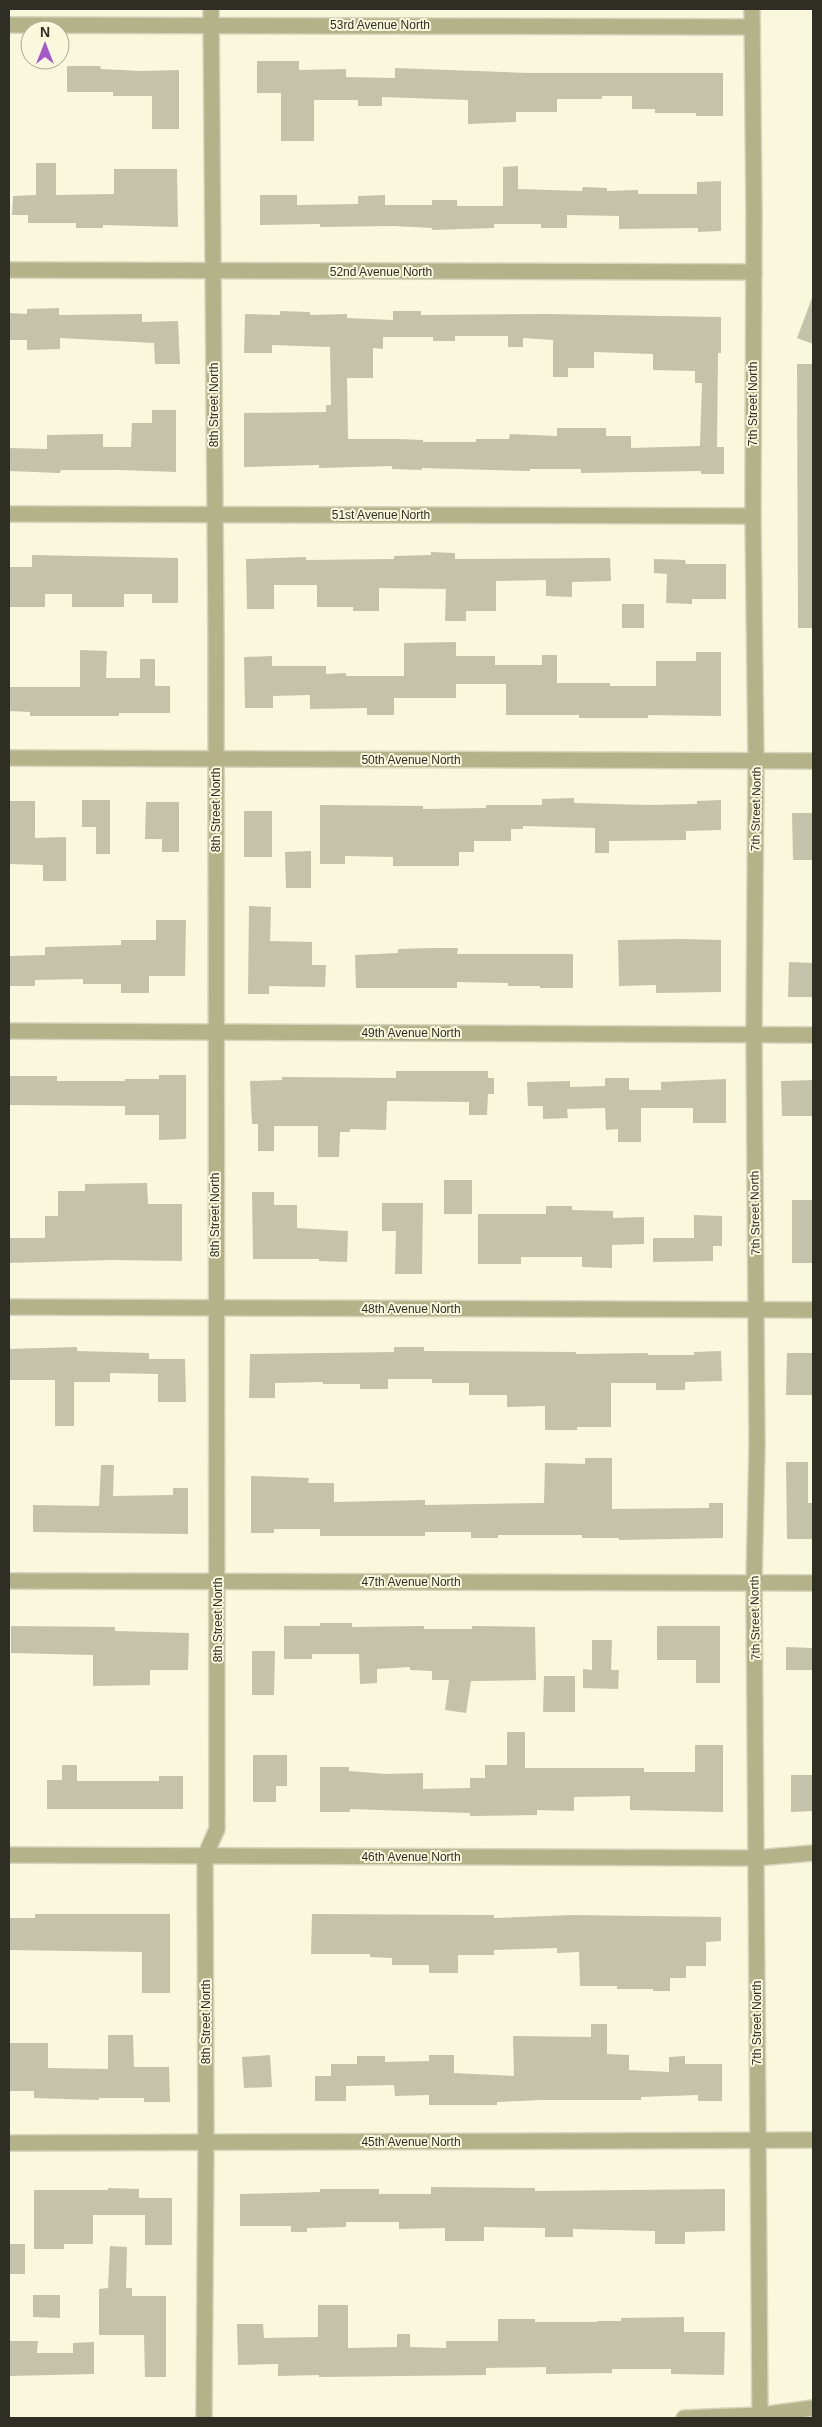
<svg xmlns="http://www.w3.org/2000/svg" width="822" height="2427" viewBox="0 0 822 2427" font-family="Helvetica,sans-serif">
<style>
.building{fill:#c4c2a9;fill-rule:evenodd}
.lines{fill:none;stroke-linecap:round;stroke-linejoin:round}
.street-casing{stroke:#d5d4bc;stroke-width:18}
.street{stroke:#b4b289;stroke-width:15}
.labels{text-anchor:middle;stroke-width:4;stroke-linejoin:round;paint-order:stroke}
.street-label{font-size:12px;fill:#2f2e24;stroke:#f9f8dd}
</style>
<rect width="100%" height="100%" fill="#f9f8dd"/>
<g class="building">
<polygon points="257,61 299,61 299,70 346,69 346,77 395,78 395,68 529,73 723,73 723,116 696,116 696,113 655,113 655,109 632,109 632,96 602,96 602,99 557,99 557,112 516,112 516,122 468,124 468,100 382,97 382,106 358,106 358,100 314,100 314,141 281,141 281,93 257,93"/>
<polygon points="67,66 100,66 101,69 141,71 179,70 179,129 152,129 152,96 113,96 113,92 67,92"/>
<polygon points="36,163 56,163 56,195 114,194 114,169 177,169 178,227 103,225 103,228 76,228 76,223 28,223 28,215 12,215 13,196 36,195"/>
<polygon points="518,166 518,189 582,191 583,187 607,188 607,191 638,190 638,194 697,194 697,182 721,181 721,231 698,232 698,228 619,229 619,216 567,215 567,228 541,228 541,224 494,224 494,228 432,230 432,228 393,226 320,227 320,224 260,225 260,195 297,195 297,205 358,204 358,196 385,195 385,205 432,205 432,200 457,200 457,206 503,206 503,167"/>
<polygon points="812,298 813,299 813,344 797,338"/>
<polygon points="59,308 59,315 142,314 142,322 178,321 180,364 155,364 154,343 60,338 60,349 27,350 27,340 9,340 9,313 27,314 27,309"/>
<path d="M 280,311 L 310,312 L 310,315 L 347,314 L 347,318 L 393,320 L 393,311 L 421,311 L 421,315 L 547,314 L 721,317 L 721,353 L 718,353 L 717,447 L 724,447 L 724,474 L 701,474 L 701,471 L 581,473 L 581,469 L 530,469 L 530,471 L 422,468 L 422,470 L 392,469 L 392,466 L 319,468 L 319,465 L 244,467 L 244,413 L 326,412 L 326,405 L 331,405 L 330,347 L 272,345 L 272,353 L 244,353 L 245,314 L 280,315 ZM 455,336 L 508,336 L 508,347 L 523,347 L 523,338 L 553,340 L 553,377 L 568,377 L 568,368 L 594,368 L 594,352 L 653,354 L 653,370 L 695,371 L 695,383 L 702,383 L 700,446 L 631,448 L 631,436 L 606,436 L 606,428 L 557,428 L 557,436 L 510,434 L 509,439 L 476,439 L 476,442 L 423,442 L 423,440 L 397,439 L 348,439 L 347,378 L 373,378 L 373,348 L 383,349 L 383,337 L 433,337 L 433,341 L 455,341 Z"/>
<polygon points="797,364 813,364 813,628 798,628"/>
<polygon points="152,410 176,410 176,472 119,470 61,470 60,473 9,471 9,448 47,449 47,435 103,434 103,447 131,447 132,423 152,423"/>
<polygon points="431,552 455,553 455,559 610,558 611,581 572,582 572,597 546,596 546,580 496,581 496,611 466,611 466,621 445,621 446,589 379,588 379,611 353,611 353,607 317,607 317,585 274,585 274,609 247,609 246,559 306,557 306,560 394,559 394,556 431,555"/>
<polygon points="32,555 178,558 178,603 152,603 152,594 124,594 124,607 72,607 72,594 45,594 45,607 9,607 9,567 32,567"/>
<polygon points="654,559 685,560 686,564 726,564 726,599 692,599 692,604 666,603 667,574 654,573"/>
<rect x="622" y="604" width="22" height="24"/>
<polygon points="456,642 456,656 495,656 495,665 542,665 542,655 557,655 557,683 610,683 610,686 656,686 656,661 696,661 696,652 721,652 721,716 648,715 648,718 579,718 579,715 506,715 506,684 456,684 456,698 394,698 394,715 367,715 367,708 310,709 310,695 273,696 273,708 245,708 244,657 272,656 272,666 326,666 326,674 346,673 346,676 404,676 404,643"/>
<polygon points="80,650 107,651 106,678 140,678 140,659 155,659 155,686 170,686 170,713 119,713 119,716 30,716 30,712 9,711 9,687 80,687"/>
<polygon points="574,798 574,803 648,805 697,804 697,801 721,800 721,830 686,831 686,840 609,841 609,853 595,853 595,828 523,826 523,829 511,829 511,841 474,841 474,852 459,852 459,866 393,866 393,857 345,856 345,864 320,864 320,805 423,806 423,809 486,808 486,805 542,805 542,799"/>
<polygon points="82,800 110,800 110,854 96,854 96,827 82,827"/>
<polygon points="9,801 35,801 35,838 66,837 66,881 43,881 43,865 9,864"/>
<polygon points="146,802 179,802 179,852 162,852 162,839 145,839"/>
<rect x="244" y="811" width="28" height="46"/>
<polygon points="792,813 813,813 813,860 793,860"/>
<polygon points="311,851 311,888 286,888 285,852"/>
<polygon points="249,906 271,907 270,941 312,942 312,965 326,965 325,987 269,986 269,994 248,994"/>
<polygon points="156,920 186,920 185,976 149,976 149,993 121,993 121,984 83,984 83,979 35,980 35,986 10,986 10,956 45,955 45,947 121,945 121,940 156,940"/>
<polygon points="682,939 721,940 721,992 656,993 656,985 619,986 618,940"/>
<polygon points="434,948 458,948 457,954 573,954 573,988 540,988 540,986 508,986 508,983 457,982 457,988 356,988 355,955 398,953 398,949"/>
<polygon points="789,962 813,963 813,997 788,997"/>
<polygon points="396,1071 488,1071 488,1078 494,1078 494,1094 488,1094 487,1115 469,1115 469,1102 387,1101 386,1130 350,1129 350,1132 340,1132 339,1157 318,1157 318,1126 274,1126 274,1151 258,1151 258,1124 252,1124 250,1081 282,1080 282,1077 396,1078"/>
<polygon points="159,1075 186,1075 186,1139 159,1140 159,1115 125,1115 125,1106 9,1105 9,1076 57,1076 57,1081 125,1081 125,1079 159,1079"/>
<polygon points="605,1078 629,1078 629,1090 661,1090 661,1082 726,1079 726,1123 693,1123 693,1108 641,1108 641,1142 618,1142 618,1129 606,1130 605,1108 567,1109 568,1118 543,1119 543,1106 528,1106 527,1082 570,1081 570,1087 605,1086"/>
<polygon points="813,1080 813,1116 782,1116 781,1081"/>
<rect x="444" y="1180" width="28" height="34"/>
<polygon points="147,1183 148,1204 182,1204 182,1261 111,1260 9,1263 9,1238 45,1238 45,1216 58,1216 58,1191 85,1191 85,1184"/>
<polygon points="252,1192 274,1192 274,1205 297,1205 297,1228 348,1231 347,1262 319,1261 319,1259 253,1259"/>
<rect x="792" y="1200" width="21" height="63"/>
<polygon points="382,1203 423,1203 422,1274 395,1274 396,1231 382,1231"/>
<polygon points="546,1206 572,1206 572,1210 613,1211 613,1218 644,1217 644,1244 612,1245 612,1268 582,1267 582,1257 521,1257 521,1264 478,1264 478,1214 546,1214"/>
<polygon points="694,1215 722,1216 722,1246 713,1246 713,1261 653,1262 653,1238 694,1238"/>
<polygon points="77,1347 77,1351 149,1353 149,1359 185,1359 186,1402 158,1402 158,1374 110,1373 110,1382 74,1382 74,1426 55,1426 55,1380 9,1380 9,1349"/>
<polygon points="394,1347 424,1347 424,1351 576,1352 576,1354 648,1353 648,1355 694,1355 694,1352 721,1351 722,1381 685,1382 685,1390 656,1390 656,1383 611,1383 611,1427 577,1427 577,1430 545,1430 545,1406 507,1407 507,1395 469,1395 469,1383 432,1383 432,1379 388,1379 388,1389 360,1389 360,1384 323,1384 323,1382 275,1383 275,1398 249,1398 250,1354 394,1352"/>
<polygon points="787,1353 813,1353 813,1395 786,1395"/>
<polygon points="585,1458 612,1458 612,1509 709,1508 709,1503 723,1503 723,1538 619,1540 619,1538 582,1538 582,1535 498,1535 498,1538 471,1538 471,1532 425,1532 425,1536 320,1536 320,1529 274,1529 274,1533 251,1533 251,1476 309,1478 308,1483 334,1483 334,1502 425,1500 425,1505 544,1503 545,1463 585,1464"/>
<polygon points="786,1462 808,1462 808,1503 812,1503 812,1539 787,1539"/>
<polygon points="101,1465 114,1465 113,1496 173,1495 173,1488 188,1488 188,1534 33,1532 33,1505 99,1506"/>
<polygon points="320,1623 352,1623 352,1627 424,1626 424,1629 472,1629 472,1626 535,1627 536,1680 471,1681 466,1713 445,1710 449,1680 432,1680 432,1671 410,1670 410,1667 377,1669 377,1683 360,1684 359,1654 312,1654 312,1659 284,1659 284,1626 320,1626"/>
<polygon points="11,1626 115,1627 115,1631 189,1633 188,1670 150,1670 150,1685 93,1686 93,1655 11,1653"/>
<polygon points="657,1626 720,1626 720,1683 696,1683 696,1660 657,1660"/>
<polygon points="592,1640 612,1640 611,1670 619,1670 618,1689 583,1688 583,1669 592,1670"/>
<polygon points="786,1647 813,1648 813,1670 786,1670"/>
<polygon points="252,1651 275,1651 274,1695 252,1695"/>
<polygon points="544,1676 575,1676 575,1712 543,1712"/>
<polygon points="507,1732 525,1732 525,1768 644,1768 644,1772 695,1772 695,1745 723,1745 723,1812 630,1810 630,1796 574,1797 574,1811 537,1810 537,1815 470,1816 470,1813 350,1809 350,1812 320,1812 320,1767 349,1767 349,1771 386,1774 423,1773 423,1789 470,1788 470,1778 485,1778 485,1765 507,1765"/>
<polygon points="253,1755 287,1755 287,1786 276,1786 276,1802 253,1802"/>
<polygon points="62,1765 77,1765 77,1781 159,1781 159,1776 183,1776 183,1809 47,1809 47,1780 62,1780"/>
<polygon points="791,1775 813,1775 813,1811 791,1812"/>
<polygon points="35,1914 170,1914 170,1993 142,1993 142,1952 9,1950 9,1918 35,1918"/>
<polygon points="312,1914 494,1915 494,1918 572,1915 721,1917 721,1941 706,1942 706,1966 686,1966 686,1978 670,1978 670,1991 653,1991 653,1989 617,1989 617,1986 580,1986 579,1952 557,1953 557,1948 494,1950 494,1955 458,1955 458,1973 429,1973 429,1965 392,1965 392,1958 370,1957 370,1954 311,1954"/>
<polygon points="591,2024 607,2024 607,2054 629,2055 629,2070 669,2072 669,2057 685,2056 685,2064 722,2064 722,2101 698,2101 698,2095 641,2097 641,2100 541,2100 497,2102 497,2105 429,2105 429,2095 395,2096 394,2085 346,2086 346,2101 315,2101 315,2076 331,2076 331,2064 357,2064 357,2056 385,2056 385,2062 429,2061 429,2055 454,2055 454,2073 514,2076 513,2036 591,2037"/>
<polygon points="108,2035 133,2035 134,2067 169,2067 170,2102 144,2102 144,2098 99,2098 99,2100 34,2098 34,2091 9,2091 9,2043 48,2043 48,2068 108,2069"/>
<polygon points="270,2055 272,2087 244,2088 242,2057"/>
<polygon points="431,2187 535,2188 535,2191 725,2189 725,2231 685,2232 685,2244 655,2244 655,2231 573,2229 573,2237 545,2237 545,2228 484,2227 484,2241 445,2241 445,2228 399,2229 399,2222 346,2222 346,2227 307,2228 307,2232 291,2232 291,2226 240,2226 240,2194 320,2192 320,2189 379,2189 379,2194 431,2194"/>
<polygon points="108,2188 139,2189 139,2198 172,2198 172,2245 145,2245 145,2215 93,2215 93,2244 64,2244 64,2249 34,2249 34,2190 108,2190"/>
<rect x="9" y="2244" width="16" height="30"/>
<polygon points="110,2246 127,2247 126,2288 132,2288 132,2296 166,2296 166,2377 145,2377 144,2335 99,2335 99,2289 108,2288"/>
<polygon points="33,2295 60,2295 60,2318 33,2317"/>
<polygon points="318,2305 348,2305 348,2348 397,2347 397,2334 410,2334 410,2347 446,2348 446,2341 498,2341 498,2319 535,2319 535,2322 597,2322 597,2321 621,2321 621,2318 684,2317 684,2332 725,2332 724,2375 671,2374 671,2369 612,2369 612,2373 546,2374 546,2367 486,2368 486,2375 319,2377 319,2375 278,2376 278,2364 238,2365 237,2324 263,2324 264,2338 318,2337"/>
<polygon points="9,2341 38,2341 37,2353 73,2353 73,2343 94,2342 94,2374 9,2376"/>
</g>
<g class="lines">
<g class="street-casing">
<g id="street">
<polyline points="752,9 754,212 753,516 756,761 754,1034 757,1447 754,1583 760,2418"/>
<polyline points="9,25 752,27"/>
<polyline points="9,270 754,272"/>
<polyline points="9,514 753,516"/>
<polyline points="9,758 813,761"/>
<polyline points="9,1031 813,1035"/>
<polyline points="9,1307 813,1310"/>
<polyline points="9,1581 813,1583"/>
<polyline points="9,1855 756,1858 813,1853"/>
<polyline points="9,2143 813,2140"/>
<polyline points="204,2418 206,2142 205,1856 217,1829 216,637 211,9"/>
<polyline points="684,2418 760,2415 813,2408"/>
</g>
</g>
<use href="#street" class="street"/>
</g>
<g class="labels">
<g class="street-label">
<text x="380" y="29">53rd Avenue North</text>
<text x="381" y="276">52nd Avenue North</text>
<text transform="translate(753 404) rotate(-90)" y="4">7th Street North</text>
<text transform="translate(214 405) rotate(-90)" y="4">8th Street North</text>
<text x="381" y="519">51st Avenue North</text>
<text x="411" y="764">50th Avenue North</text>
<text transform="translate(756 809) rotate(-89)" y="4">7th Street North</text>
<text transform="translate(216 810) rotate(-90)" y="4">8th Street North</text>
<text x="411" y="1037">49th Avenue North</text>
<text transform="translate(755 1213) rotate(-91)" y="4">7th Street North</text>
<text transform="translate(215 1215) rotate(-90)" y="4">8th Street North</text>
<text x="411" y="1313">48th Avenue North</text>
<text x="411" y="1586">47th Avenue North</text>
<text transform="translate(755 1618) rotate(-91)" y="4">7th Street North</text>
<text transform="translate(218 1620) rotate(-90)" y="4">8th Street North</text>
<text x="411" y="1861">46th Avenue North</text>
<text transform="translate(206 2022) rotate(-90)" y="4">8th Street North</text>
<text transform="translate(757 2023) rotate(-90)" y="4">7th Street North</text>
<text x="411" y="2146">45th Avenue North</text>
</g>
</g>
<rect width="822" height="2427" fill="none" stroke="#2f2e24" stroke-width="20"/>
<g transform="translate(45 45)"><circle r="24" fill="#f9f8dd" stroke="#a8a793"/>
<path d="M0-4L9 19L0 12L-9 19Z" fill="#a657c9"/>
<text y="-8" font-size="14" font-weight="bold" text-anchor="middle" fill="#2f2e24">N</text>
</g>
</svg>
